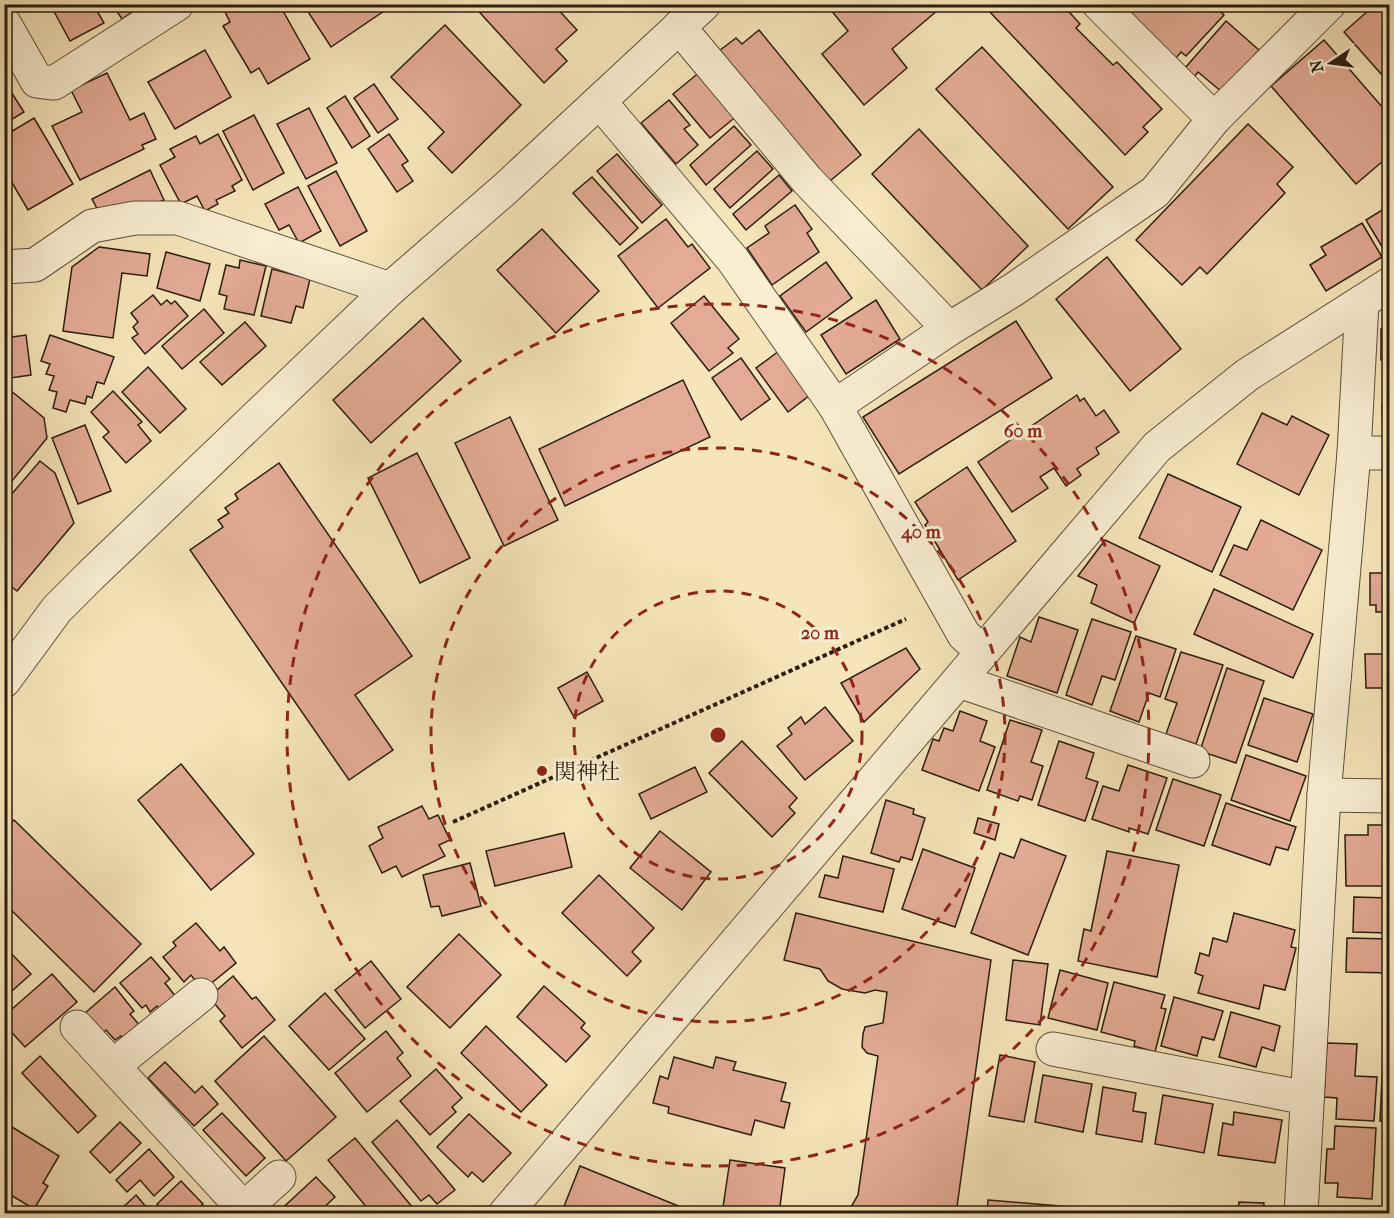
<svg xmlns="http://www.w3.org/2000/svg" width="1394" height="1218" viewBox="0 0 1394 1218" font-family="'IM FELL French Canon','Noto Serif JP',serif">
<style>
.building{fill:#e3ab95;stroke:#2c1e10;stroke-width:1.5}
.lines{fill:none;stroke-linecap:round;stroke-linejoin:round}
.minor-casing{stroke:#5e503a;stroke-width:35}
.path{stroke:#2c1e10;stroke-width:4;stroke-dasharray:4.5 3;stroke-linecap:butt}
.minor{stroke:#f9eed2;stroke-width:33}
.ring{fill:none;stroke:#8f2418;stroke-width:3;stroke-dasharray:10 8}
.poi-dot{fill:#8f2418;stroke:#f9eed2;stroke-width:2}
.labels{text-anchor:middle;stroke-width:6;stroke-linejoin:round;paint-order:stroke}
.poi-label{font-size:22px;fill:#2c1e10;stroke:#f9eed2;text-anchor:start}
.centre{fill:#8f2418;stroke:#f9eed2;stroke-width:3}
.ring-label{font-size:18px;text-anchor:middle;font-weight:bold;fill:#8f2418;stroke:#f9eed2;stroke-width:6;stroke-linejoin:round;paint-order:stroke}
</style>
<rect width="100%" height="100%" fill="#f6e5ba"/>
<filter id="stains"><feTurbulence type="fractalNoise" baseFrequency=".00333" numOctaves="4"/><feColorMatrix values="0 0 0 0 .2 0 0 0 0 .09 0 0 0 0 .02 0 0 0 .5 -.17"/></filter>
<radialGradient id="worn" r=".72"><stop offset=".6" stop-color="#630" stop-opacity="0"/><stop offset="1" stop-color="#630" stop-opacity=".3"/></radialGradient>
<g class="building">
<polygon points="50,4 93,4 104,23 70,41"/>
<polygon points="112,4 144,4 122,19"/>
<polygon points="221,4 279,4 310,59 268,84 259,68 251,73 223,26 230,22"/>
<polygon points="303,4 380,4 384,11 331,47"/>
<polygon points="472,4 553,4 577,30 556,49 567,61 544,83"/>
<polygon points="826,4 945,4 892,49 907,68 864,105 822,54 848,31"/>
<polygon points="994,4 1062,4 1080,24 1076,28 1113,65 1117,62 1162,109 1143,127 1148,132 1125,155 988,10"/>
<polygon points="1132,4 1213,4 1224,15 1186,56 1181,52 1176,58 1127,10"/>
<polygon points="1376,4 1390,4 1390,84 1344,32"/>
<polygon points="1226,21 1259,50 1222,92 1198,72 1194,77 1185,68"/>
<polygon points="445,25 521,105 452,173 428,148 444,132 391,77"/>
<polygon points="759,30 861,155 824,186 715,54 736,38 742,44"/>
<polygon points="1324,40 1390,116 1390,155 1356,184 1271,86"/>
<polygon points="982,47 1113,187 1068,229 936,89"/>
<polygon points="205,50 231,97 175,129 148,82"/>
<polygon points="701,71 738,115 710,138 673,94"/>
<polygon points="107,73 130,120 144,113 156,139 142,145 144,149 80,180 52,126 82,112 71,90"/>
<polygon points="4,81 24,112 4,124"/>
<polygon points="374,84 398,119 378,133 354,98"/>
<polygon points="345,96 370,136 352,148 327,108"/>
<polygon points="669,100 690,125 684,129 698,145 676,164 641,123"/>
<polygon points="309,108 337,163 306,179 277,124"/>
<polygon points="254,115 284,173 253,190 223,131"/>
<polygon points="34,118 73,184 28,210 4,169 4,136"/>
<polygon points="1248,124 1293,167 1277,184 1285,193 1207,274 1200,267 1182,285 1136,240"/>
<polygon points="734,126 751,145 706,185 690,165"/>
<polygon points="919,129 1028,246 982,290 872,174"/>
<polygon points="218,134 242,180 232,186 235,191 216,200 218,204 205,211 197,196 181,204 160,165 175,157 170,149 196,136 200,144"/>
<polygon points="389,134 408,161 402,165 413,181 397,192 368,149"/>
<polygon points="757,151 773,169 730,208 714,189"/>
<polygon points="617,154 662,205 642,223 597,171"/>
<polygon points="150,170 164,200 155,204 100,214 92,199"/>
<polygon points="336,171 367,231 340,246 308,186"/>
<polygon points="779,175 792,191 746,230 733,214"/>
<polygon points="592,177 638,228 620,245 573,193"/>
<polygon points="298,187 321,231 299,243 289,225 279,230 265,204"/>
<polygon points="4,191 7,191 11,214 4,216"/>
<polygon points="795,205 812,229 807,233 819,252 772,285 747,248 769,233 765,226"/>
<polygon points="1390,205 1390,253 1387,255 1366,220"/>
<polygon points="666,219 688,247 692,244 710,268 658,308 618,256"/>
<polygon points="1362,223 1382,257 1326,291 1310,265 1326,255 1321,247"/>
<polygon points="542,229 599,291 556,333 497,270"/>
<polygon points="99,247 150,254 147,276 122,273 113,338 63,331 72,267"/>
<polygon points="166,252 210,264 200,301 157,288"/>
<polygon points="1107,257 1181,349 1130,391 1056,299"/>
<polygon points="240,260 266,266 254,315 224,309 227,296 219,294 226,265 239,268"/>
<polygon points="826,262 852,298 806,332 780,296"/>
<polygon points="272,269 310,279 303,308 296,306 291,323 261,316"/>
<polygon points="153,295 161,305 167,300 171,304 175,301 188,316 145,354 132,338 138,334 133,327 138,322 131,313"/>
<polygon points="704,296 739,339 728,348 733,353 709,371 671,323"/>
<polygon points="876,300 900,339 846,374 821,335"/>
<polygon points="204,309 224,333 182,369 162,346"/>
<polygon points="423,318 461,361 371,443 333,400"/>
<polygon points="1016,321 1052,378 899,474 863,417"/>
<polygon points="245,322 266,346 222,385 200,362"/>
<rect x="1381" y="329" width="9" height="31"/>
<polygon points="26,335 31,375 10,378 5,338"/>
<polygon points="50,335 114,357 104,384 97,382 92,398 87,396 85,404 70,400 66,412 53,408 57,392 49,390 54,376 46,374 50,364 41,361"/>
<polygon points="779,351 810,395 788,412 756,368"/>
<polygon points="741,358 770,399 741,420 712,378"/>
<polygon points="148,367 186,409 160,433 122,392"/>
<polygon points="683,380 710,437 565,506 539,449"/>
<polygon points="4,385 44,418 47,438 12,481 4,475"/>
<polygon points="113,391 142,422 138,425 151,441 126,463 103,437 109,432 91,412"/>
<polygon points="1077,395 1080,401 1084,398 1096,416 1104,410 1119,432 1096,448 1099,454 1077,469 1081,475 1066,486 1054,468 1040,477 1048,488 1012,512 978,462"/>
<polygon points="1382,404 1390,404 1390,433 1383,433"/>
<polygon points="1262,413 1287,425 1292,416 1329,435 1299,495 1237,464"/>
<polygon points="510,417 558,520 504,546 455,443"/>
<polygon points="85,425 111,491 78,504 52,438"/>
<polygon points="417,453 470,558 420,583 368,478"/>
<polygon points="40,461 55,473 74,523 17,591 4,581 4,503"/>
<polygon points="279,463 412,656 355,695 393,750 349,780 190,550 223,527 218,520 229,513 225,508 238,499 235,494"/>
<polygon points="967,467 1016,541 958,580 925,525 928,522 915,502"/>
<polygon points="1168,474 1241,507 1212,572 1139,538"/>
<polygon points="1261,520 1322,550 1293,610 1220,575 1234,545 1247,550"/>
<polygon points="1105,540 1160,566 1134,623 1091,603 1097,585 1078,576"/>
<polygon points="1370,573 1390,573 1390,612 1376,612 1376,605 1370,605"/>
<polygon points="1214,589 1313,634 1293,678 1194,634"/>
<polygon points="1039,617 1078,630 1057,693 1007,676 1020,637 1031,642"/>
<polygon points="1092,619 1131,632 1115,680 1102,676 1092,705 1066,695"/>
<polygon points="1136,636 1176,649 1160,697 1149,693 1139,722 1110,711"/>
<polygon points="906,648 920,669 864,722 841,683"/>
<polygon points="1181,652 1223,665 1196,744 1166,734 1177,703 1165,699"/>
<polygon points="1365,654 1390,654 1390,688 1366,688"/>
<polygon points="1227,668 1264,681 1236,763 1200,751"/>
<polygon points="587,672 603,701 574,717 558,688"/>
<polygon points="1264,698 1313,714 1297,762 1248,745"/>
<polygon points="825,707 853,741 805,780 777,746 792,734 788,728 801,717 805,724"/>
<polygon points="960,711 987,721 980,741 995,747 979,791 922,770 933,739 939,741 944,728 953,731"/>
<polygon points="1010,720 1042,730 1031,762 1043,766 1032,800 1020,796 1018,801 987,790"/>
<polygon points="742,741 797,798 789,807 795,813 772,837 709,773"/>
<polygon points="1059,741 1094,753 1086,778 1098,782 1085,821 1038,805"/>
<polygon points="1246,755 1306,776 1290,821 1231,800"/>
<polygon points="181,764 254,854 211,890 138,800"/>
<polygon points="1128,765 1167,778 1148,834 1129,828 1129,832 1092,819 1103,786 1119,791"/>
<polygon points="695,767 707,792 651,819 639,794"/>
<polygon points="1173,779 1221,795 1204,846 1156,830"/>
<polygon points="886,800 914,809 913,814 925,818 912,860 901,857 899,862 871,853"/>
<polygon points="1226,803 1296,827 1288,850 1276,847 1270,865 1212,845"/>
<polygon points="422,806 429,819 438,815 450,840 439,845 445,856 402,877 396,866 382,873 369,846 383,838 378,827"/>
<polygon points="978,818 999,824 995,840 974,833"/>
<polygon points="14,820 141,944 94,992 4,903 4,829"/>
<polygon points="1368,825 1390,825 1390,886 1346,886 1345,835 1368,835"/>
<polygon points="660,831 711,872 682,910 630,868"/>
<polygon points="564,833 572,867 495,886 486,851"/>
<polygon points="1021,839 1066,856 1028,955 971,933 1000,853 1014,858"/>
<polygon points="923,849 975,868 955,927 902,909"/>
<polygon points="1107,851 1179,865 1157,977 1078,961 1084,929 1091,931"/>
<polygon points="843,856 894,869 883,912 819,897 825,875 838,878"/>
<polygon points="470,863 481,906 442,916 439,906 431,907 423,875"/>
<polygon points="599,875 654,928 632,952 641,961 627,976 562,913"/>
<polygon points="1354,897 1390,898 1390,933 1353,932"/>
<polygon points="796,913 991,960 956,1214 847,1214 858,1195 878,1056 867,1053 862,1047 863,1034 865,1027 883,1023 887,992 875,990 865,993 842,989 828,981 820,969 784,960"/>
<polygon points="1234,913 1295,930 1291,947 1296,948 1285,990 1264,985 1259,1009 1198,993 1203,976 1195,973 1200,953 1209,956 1213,938 1227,942"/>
<polygon points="196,923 220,951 224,947 236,963 203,990 191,975 184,982 163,957 176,946 173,942"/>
<polygon points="459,934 501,975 450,1028 407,987"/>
<polygon points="1347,938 1390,939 1390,973 1346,972"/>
<polygon points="4,946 31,974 4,998"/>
<polygon points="151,957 170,979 165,983 176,997 161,1011 157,1006 150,1012 146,1005 142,1008 120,983"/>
<polygon points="1013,960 1048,964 1040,1025 1006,1020"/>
<polygon points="371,961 401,999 365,1028 335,990"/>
<polygon points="1060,970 1108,983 1097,1030 1048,1018"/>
<polygon points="52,974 77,1002 25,1047 4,1024 4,1016"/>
<polygon points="233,976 252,999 256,997 275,1020 242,1048 220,1021 225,1016 209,997"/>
<polygon points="1114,982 1165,995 1161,1008 1166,1009 1155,1052 1134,1046 1135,1041 1101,1032"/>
<polygon points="544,986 585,1023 581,1028 590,1036 566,1062 517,1017"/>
<polygon points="115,987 134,1011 130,1014 141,1027 125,1041 121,1036 115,1040 106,1030 102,1034 85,1013"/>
<polygon points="325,993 365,1039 329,1070 289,1026"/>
<polygon points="1174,997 1223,1011 1214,1040 1202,1037 1197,1056 1161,1046"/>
<polygon points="1231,1012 1280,1026 1274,1051 1262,1047 1256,1067 1219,1057"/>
<polygon points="486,1026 547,1085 521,1112 461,1053"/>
<polygon points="386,1031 403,1053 397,1058 411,1076 367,1112 335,1073"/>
<polygon points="1384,1034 1390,1034 1390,1122 1380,1121"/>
<polygon points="264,1036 336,1117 286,1161 215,1081"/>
<polygon points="1327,1043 1357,1044 1355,1076 1377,1077 1374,1121 1336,1119 1337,1098 1324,1097"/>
<polygon points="1000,1055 1035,1062 1024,1122 989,1116"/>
<polygon points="40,1056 96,1116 78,1133 22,1073"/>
<polygon points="674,1057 713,1068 716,1057 736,1062 733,1070 786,1083 781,1101 790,1103 784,1128 755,1120 751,1135 668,1113 669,1107 653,1103 660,1076 668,1079"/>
<polygon points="165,1062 195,1093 202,1086 218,1104 194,1126 148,1078"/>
<polygon points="436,1069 462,1098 452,1107 456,1112 430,1135 400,1101"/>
<polygon points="1043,1075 1092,1084 1083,1132 1035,1122"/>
<polygon points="1103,1087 1136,1093 1133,1111 1146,1113 1142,1142 1096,1134"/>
<polygon points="1163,1095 1213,1104 1204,1153 1155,1144"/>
<polygon points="1234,1112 1282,1120 1275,1163 1218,1155 1223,1123 1233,1125"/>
<polygon points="222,1113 265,1158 246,1176 203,1130"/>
<polygon points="469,1114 511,1153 483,1182 472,1172 468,1177 437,1147"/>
<polygon points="397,1120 455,1190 437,1204 429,1195 421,1201 372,1142"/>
<polygon points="4,1122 59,1156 43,1183 48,1186 34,1209 4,1191"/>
<polygon points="120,1122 141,1143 110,1173 90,1152"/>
<polygon points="1335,1126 1376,1128 1372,1199 1337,1197 1338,1183 1325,1183 1327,1149 1334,1149"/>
<polygon points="355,1138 418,1214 372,1214 328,1160"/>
<polygon points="149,1149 174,1177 154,1196 140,1180 127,1192 116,1180"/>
<polygon points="730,1160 785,1168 779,1214 722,1214"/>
<polygon points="580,1166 698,1214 561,1214"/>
<polygon points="316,1177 335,1197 317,1214 276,1214"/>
<polygon points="181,1181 203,1204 193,1214 165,1214 157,1204"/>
<polygon points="136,1195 152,1214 116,1214"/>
<polygon points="988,1200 1154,1214 987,1214"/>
<polygon points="1239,1202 1264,1203 1263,1214 1238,1214"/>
</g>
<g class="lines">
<g class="minor-casing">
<g id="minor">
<polyline points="1099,4 1214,119"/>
<polyline points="4,23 37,81 54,83 177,4"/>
<polyline points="679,27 807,180 949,329"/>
<polyline points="600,102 733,260 835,406"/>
<polyline points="4,267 35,265 92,226 135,218 178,218 390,289"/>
<polyline points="1354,453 1390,453"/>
<polyline points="983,652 964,635 835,406 949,329 1013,290 1155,192 1214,119 1329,4"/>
<polyline points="4,681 57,609 90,576 390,289 505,189 704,4"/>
<polyline points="959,681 1193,761"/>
<polyline points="1324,795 1390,796"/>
<polyline points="77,1027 243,1208"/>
<polyline points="1053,1049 1307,1098"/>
<polyline points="113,1066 201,995"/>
<polyline points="238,1214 279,1177"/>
<polyline points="505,1214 1157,447 1247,375 1390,284"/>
<polyline points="1301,1214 1324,795 1354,453 1362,302"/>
</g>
</g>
<polyline class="path" points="453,822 906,619"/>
<use href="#minor" class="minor"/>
</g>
<g class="ring">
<circle cx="718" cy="735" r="144"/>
<circle cx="718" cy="735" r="287"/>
<circle cx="718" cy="735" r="431"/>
</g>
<circle class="poi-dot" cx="542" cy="771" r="6"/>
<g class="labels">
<g class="poi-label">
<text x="554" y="779">関神社</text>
</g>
</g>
<circle cx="718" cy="735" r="9" class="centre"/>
<g class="ring-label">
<text x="1023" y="437">60 m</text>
<text x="921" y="538">40 m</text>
<text x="820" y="639">20 m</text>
</g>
<rect width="1394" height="1218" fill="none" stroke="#f6e5ba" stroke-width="24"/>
<rect x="6" y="6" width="1382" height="1206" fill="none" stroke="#2c1e10" stroke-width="3"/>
<rect x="12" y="12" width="1370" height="1194" fill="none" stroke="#2c1e10" stroke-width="1.5"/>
<g transform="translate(1331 63) rotate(257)" stroke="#f9eed2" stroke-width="4.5" paint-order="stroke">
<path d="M0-4.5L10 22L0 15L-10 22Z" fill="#2c1e10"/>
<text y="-9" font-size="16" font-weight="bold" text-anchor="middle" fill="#2c1e10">N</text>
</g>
<rect width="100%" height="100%" filter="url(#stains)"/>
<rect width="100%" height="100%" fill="url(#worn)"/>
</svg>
